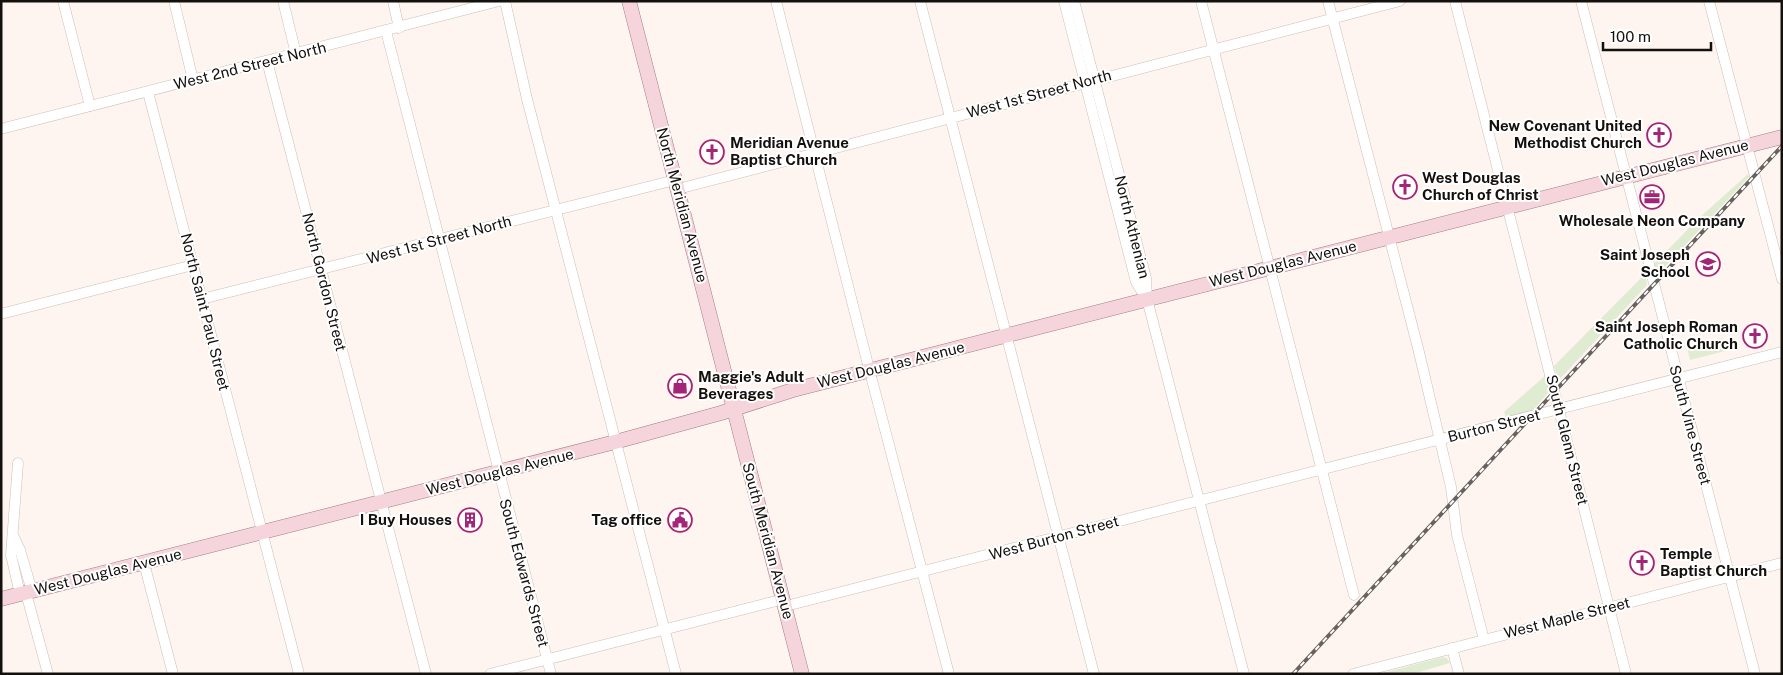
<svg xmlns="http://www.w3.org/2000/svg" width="1783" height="675" viewBox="0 0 1783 675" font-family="'Public Sans',sans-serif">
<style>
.green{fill:#e0ecd1}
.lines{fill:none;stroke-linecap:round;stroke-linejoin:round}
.minor-casing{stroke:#ccbeb7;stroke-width:11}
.major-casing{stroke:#a37d84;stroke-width:15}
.minor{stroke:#fff;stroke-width:10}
.major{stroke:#f6d4dc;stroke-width:14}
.rail-casing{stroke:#68625f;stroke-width:4}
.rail{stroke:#fff;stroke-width:2;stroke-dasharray:5.5;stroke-linecap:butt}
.labels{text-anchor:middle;stroke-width:4;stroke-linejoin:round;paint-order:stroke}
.street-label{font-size:15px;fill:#14100d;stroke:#fff}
.poi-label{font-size:15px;font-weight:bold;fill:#14100d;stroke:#fff;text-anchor:end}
</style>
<rect width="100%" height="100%" fill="#fef5f1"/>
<g class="green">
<polygon points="1748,174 1749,177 1656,276 1653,265 1698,219"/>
<polygon points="1645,274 1647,285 1558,381 1554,366"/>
<polygon points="1722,338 1725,351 1690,360 1687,347"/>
<polygon points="1547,374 1550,391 1533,410 1506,417 1504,412"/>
<polygon points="1443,657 1447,658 1450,663 1412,674 1379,674"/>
</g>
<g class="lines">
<g class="minor-casing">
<g id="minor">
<polyline points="63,1 90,106"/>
<polyline points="174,1 193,80"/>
<polyline points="283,1 296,54"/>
<polyline points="393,1 399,28"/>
<polyline points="505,1 527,99 676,674"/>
<polyline points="776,1 866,357 949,674"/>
<polyline points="920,1 1094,674"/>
<polyline points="1064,1 1136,282 1146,298"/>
<polyline points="1074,1 1146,278 1147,299 1244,674"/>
<polyline points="1201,1 1354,595"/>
<polyline points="1328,1 1418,348 1451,487 1457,535 1484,640"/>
<polyline points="1455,1 1626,674"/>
<polyline points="1581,1 1755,674"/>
<polyline points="1709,1 1782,279"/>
<polyline points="386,31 551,674"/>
<polyline points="267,61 426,674"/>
<polyline points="148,92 299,674"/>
<polyline points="1,129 499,1"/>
<polyline points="678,189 1400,1"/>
<polyline points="202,299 675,180"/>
<polyline points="1,314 193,265"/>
<polyline points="18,463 11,555 20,594"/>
<polyline points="14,537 20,550 32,591"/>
<polyline points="144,563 173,674"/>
<polyline points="26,593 48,674"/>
<polyline points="786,606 1782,352"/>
<polyline points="1452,648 1459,674"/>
<polyline points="490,674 784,599"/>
<polyline points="1353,674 1782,563"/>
</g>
</g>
<g class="major-casing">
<g id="major">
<polyline points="629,1 802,674"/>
<polyline points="1,599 615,442 721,413 793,390 1782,137"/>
</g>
</g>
<use href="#minor" class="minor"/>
<use href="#major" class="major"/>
<g class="rail-casing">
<polyline id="rail" points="1293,674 1782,146"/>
</g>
<use href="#rail" class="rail"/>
</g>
<defs>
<g id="church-ring" transform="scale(1.25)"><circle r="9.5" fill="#fff" stroke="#a32577" stroke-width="1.5"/><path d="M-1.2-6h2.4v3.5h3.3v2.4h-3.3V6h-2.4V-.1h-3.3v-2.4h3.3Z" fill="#a32577"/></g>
<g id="office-ring" transform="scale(1.25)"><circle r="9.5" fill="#fff" stroke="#a32577" stroke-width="1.5"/><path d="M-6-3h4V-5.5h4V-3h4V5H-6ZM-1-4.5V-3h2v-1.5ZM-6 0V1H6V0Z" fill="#a32577"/></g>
<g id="school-ring" transform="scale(1.25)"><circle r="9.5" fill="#fff" stroke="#a32577" stroke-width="1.5"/><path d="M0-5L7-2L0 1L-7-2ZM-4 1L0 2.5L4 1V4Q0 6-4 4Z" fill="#a32577"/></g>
<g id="shop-ring" transform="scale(1.25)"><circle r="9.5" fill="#fff" stroke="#a32577" stroke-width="1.5"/><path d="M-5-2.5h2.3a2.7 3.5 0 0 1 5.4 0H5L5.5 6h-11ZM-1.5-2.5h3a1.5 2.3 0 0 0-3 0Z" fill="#a32577"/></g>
<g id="building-ring" transform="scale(1.25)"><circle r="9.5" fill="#fff" stroke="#a32577" stroke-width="1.5"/><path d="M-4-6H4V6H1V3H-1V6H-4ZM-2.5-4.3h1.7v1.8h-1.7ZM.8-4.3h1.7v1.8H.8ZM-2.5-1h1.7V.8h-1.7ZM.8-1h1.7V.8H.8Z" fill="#a32577"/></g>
<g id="civic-ring" transform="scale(1.25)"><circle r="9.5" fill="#fff" stroke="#a32577" stroke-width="1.5"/><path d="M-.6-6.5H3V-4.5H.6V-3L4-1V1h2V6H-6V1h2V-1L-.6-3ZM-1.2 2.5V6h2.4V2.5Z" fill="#a32577"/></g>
</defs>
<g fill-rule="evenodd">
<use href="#church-ring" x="1659" y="135"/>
<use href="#church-ring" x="712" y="152"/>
<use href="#church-ring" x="1405" y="187"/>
<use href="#office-ring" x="1652" y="197"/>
<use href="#school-ring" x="1708" y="264"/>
<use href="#church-ring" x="1755" y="336"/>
<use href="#shop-ring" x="680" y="386"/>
<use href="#building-ring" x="470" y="520"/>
<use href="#civic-ring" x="680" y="520"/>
<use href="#church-ring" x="1642" y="563"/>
</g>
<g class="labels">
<g class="street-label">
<text transform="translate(250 66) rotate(-14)" y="5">West 2nd Street North</text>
<text transform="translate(1039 94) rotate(-15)" y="5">West 1st Street North</text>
<text transform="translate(1675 163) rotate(-14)" y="5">West Douglas Avenue</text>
<text transform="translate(682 205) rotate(75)" y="5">North Meridian Avenue</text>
<text transform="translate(1132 227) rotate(76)" y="5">North Athenian</text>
<text transform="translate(439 240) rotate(-15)" y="5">West 1st Street North</text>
<text transform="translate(1283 264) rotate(-14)" y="5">West Douglas Avenue</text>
<text transform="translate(324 282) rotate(76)" y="5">North Gordon Street</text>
<text transform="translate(205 312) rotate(76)" y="5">North Saint Paul Street</text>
<text transform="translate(891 365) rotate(-14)" y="5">West Douglas Avenue</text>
<text transform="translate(1690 425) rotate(75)" y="5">South Vine Street</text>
<text transform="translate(1494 426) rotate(-14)" y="5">Burton Street</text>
<text transform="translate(1567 440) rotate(76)" y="5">South Glenn Street</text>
<text transform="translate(500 472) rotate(-14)" y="5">West Douglas Avenue</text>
<text transform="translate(1054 538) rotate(-15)" y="5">West Burton Street</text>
<text transform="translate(768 541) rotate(75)" y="5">South Meridian Avenue</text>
<text transform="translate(108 572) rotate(-14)" y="5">West Douglas Avenue</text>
<text transform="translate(524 573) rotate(75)" y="5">South Edwards Street</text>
<text transform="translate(1567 618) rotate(-14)" y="5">West Maple Street</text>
</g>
<g class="poi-label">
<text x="1642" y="131">New Covenant United<tspan x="1642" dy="17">Methodist Church</tspan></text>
<text x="730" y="148" text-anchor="start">Meridian Avenue<tspan x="730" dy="17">Baptist Church</tspan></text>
<text x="1422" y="183" text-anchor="start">West Douglas<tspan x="1422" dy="17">Church of Christ</tspan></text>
<text x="1652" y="226" text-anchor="middle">Wholesale Neon Company</text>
<text x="1690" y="260">Saint Joseph<tspan x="1690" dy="17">School</tspan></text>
<text x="1738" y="332">Saint Joseph Roman<tspan x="1738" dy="17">Catholic Church</tspan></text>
<text x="698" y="382" text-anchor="start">Maggie's Adult<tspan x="698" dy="17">Beverages</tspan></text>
<text x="452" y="525">I Buy Houses</text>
<text x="662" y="525">Tag office</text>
<text x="1660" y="559" text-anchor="start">Temple<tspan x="1660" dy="17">Baptist Church</tspan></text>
</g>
</g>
<rect width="1783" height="675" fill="none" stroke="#14100d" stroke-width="5"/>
<path d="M1603 42v8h108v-8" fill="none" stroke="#14100d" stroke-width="2.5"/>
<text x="1610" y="42" font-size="15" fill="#14100d" stroke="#ffffff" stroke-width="4" paint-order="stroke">100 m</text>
</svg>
